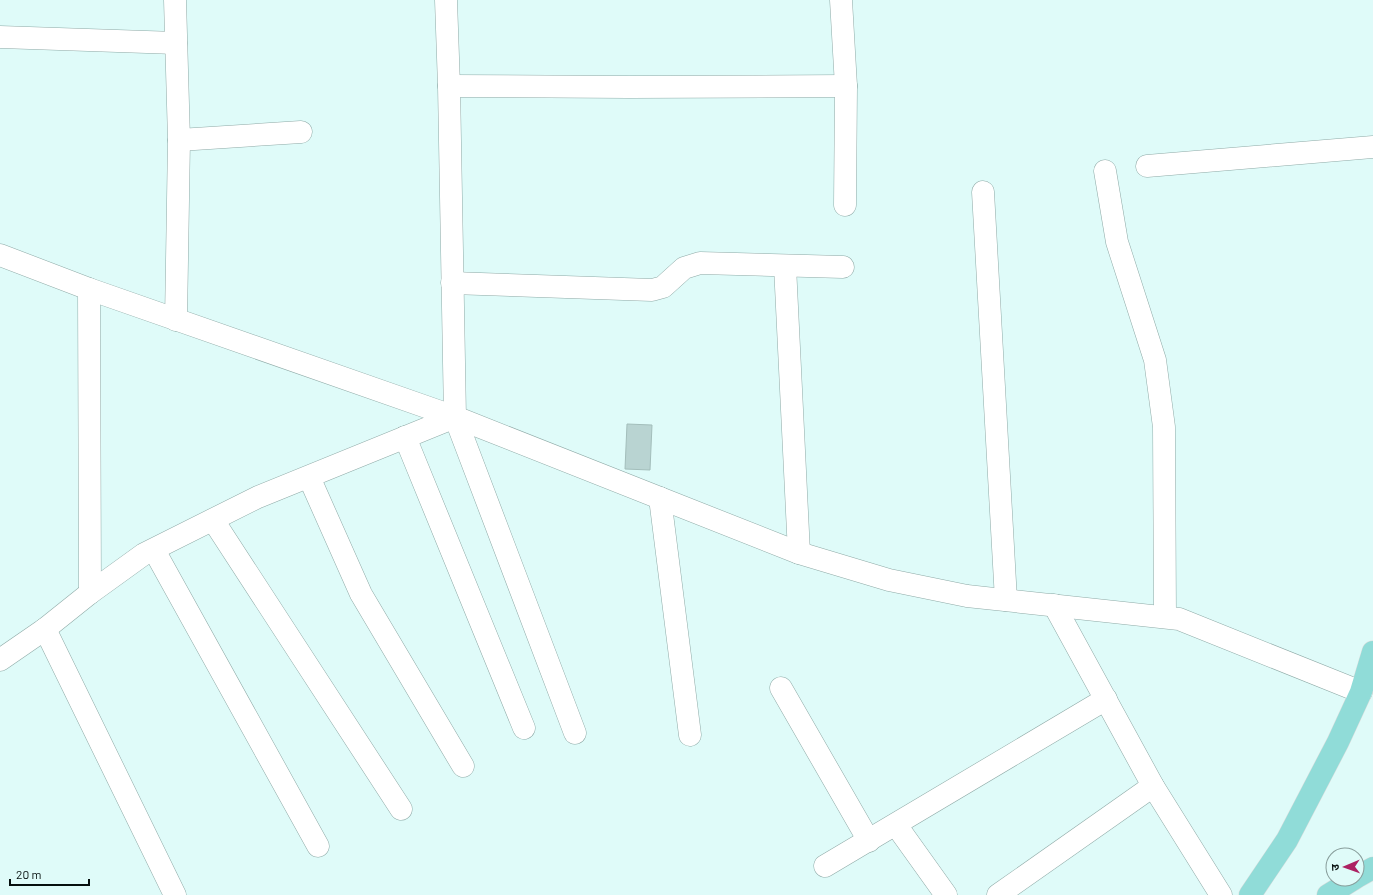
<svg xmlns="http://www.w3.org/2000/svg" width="1373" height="895" viewBox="0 0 1373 895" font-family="Barlow,'Noto Sans Devanagari',sans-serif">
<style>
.building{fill:#b9d4d2;stroke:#a3bebb}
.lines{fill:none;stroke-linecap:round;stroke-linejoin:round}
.street-casing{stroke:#8faaa7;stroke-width:23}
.primary-casing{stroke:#dcdddd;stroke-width:23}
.street{stroke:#fff;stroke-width:22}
.primary{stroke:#90dcd8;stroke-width:22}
</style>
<rect width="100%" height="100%" fill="#dffbf9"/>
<polygon class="building" points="627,424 652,425 650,470 625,469"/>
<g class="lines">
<g class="street-casing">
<g id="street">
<polyline points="175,0 179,140 176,320"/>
<polyline points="841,0 846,86 845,205"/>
<polyline points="0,37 176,43"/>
<polyline points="449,86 629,87 846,86"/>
<polyline points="179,140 301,132"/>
<polyline points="1147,166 1373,147"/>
<polyline points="1105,171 1117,242 1155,360 1164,427 1165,617"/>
<polyline points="983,192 1006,600"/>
<polyline points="0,255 89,289 455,417 799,553 889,580 967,596 1179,619 1361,692"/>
<polyline points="785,266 799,553"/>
<polyline points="452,283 652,290 663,287 684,268 700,263 843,267"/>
<polyline points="89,289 90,593"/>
<polyline points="455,417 575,733"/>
<polyline points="405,437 524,728"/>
<polyline points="309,477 361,594 463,766"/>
<polyline points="660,498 690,735"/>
<polyline points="213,520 401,809"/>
<polyline points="154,550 318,846"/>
<polyline points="1054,605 1153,786 1221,895"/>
<polyline points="45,629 175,895"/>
<polyline points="0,660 45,629 90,593 144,554 258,497 455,417 449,86 446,0"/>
<polyline points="781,688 869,841"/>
<polyline points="896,825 946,895"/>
<polyline points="825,866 1106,699"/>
<polyline points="998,895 1153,786"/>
</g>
</g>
<g class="primary-casing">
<g id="primary">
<polyline points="1357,877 1373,868"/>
<polyline points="1250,895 1287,840 1338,742 1361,692 1373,652"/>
<polyline points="1328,895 1354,879"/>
</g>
</g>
<use href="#street" class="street"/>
<use href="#primary" class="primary"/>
</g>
<g transform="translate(1345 867) rotate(268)"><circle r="19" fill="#dffbf9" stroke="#889d9b"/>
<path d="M0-3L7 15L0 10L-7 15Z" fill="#ac2162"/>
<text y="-6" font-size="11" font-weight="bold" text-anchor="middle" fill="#060f0e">उ</text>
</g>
<path d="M10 879v6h79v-6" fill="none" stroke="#060f0e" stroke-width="2"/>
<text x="16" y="879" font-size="12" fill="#060f0e" stroke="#dffbf9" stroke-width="3" paint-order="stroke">20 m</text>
</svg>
